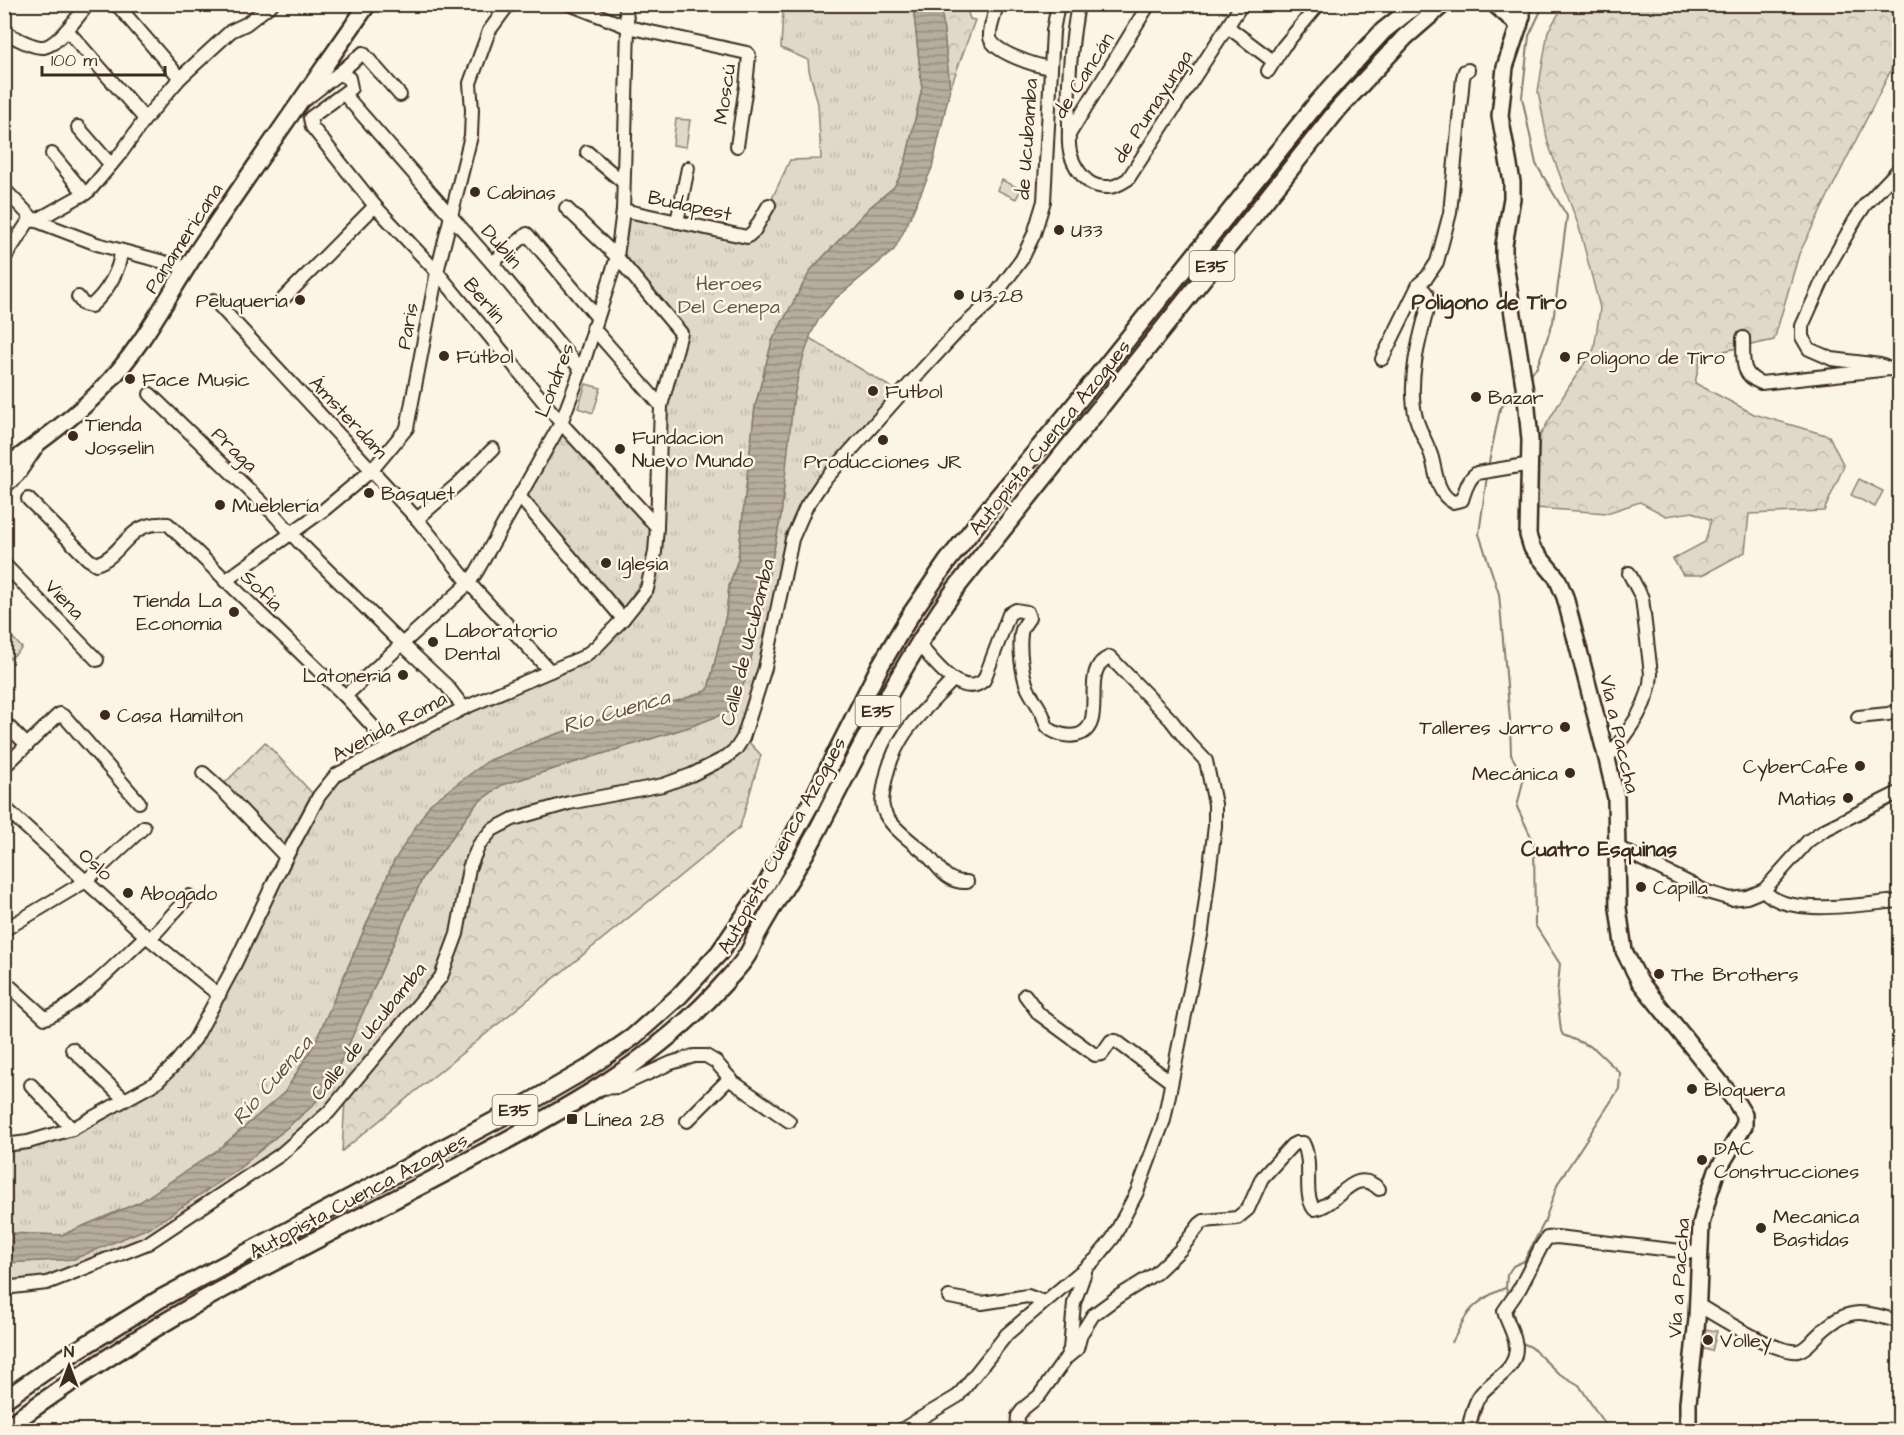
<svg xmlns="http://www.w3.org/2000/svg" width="1904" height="1435" viewBox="0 0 1904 1435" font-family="'Architects Daughter',sans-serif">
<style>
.grass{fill:#e0d8c8;stroke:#8e8173;stroke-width:1.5}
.forest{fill:url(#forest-crowns);stroke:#8e8173;stroke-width:1.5}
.park{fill:url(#park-tufts);stroke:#8e8173;stroke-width:1.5}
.water{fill:url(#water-rules);stroke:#85796b;stroke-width:1.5}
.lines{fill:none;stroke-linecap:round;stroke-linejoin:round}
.stream{stroke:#85796b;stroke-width:2}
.minor-casing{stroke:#3b2a1e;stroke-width:16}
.major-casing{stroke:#3b2a1e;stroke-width:20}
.highway-casing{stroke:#3b2a1e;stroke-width:21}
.minor{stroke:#fcf5e5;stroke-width:12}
.major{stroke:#fcf5e5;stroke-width:15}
.highway{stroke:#fcf5e5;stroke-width:16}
.poi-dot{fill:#3b2a1e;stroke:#fcf5e5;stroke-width:2}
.labels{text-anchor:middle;stroke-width:5;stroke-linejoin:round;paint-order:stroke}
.shield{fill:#fcf5e5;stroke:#75675a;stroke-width:1.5}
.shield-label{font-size:18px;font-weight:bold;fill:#3b2a1e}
.street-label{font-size:20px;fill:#3b2a1e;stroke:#fcf5e5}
.poi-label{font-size:20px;fill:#3b2a1e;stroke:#fcf5e5;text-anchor:start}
.park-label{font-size:20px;fill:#645648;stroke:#fcf5e5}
.neighbourhood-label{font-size:21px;font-weight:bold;fill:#3b2a1e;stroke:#fcf5e5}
.water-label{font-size:21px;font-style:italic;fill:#605144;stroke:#fcf5e5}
</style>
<defs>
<pattern id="forest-crowns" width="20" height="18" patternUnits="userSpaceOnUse" patternTransform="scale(1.5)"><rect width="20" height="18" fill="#e0d8c8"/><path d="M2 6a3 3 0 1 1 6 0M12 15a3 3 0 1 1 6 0" fill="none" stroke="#c1baab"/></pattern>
<pattern id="park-tufts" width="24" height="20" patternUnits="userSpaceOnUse" patternTransform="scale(1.5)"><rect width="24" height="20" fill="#e0d8c8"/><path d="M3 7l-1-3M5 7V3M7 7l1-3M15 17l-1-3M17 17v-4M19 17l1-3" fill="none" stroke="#c1baab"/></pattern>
<pattern id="water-rules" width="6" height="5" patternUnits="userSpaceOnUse" patternTransform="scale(1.5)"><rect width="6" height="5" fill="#b7ad9e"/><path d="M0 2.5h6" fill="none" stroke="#968d80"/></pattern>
</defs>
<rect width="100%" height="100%" fill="#fcf5e5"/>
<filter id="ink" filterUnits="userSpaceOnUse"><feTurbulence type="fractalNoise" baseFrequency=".0167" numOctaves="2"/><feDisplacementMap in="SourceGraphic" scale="12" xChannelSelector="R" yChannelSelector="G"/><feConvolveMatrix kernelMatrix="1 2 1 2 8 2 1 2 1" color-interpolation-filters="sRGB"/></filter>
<g filter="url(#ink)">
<g class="grass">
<polygon points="676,119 690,120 686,147 673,145"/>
<polygon points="1002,180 1021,189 1016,199 997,190"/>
<polygon points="586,384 601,388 593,413 578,408"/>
<polygon points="1859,479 1883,491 1875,507 1851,495"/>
<polygon points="5,629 22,648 10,659 5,652"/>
<polygon points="1705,1329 1717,1331 1712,1351 1700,1348"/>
</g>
<g class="forest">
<polygon points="941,5 973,5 968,13 970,19 975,20 950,89"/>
<polygon points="1564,5 1899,5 1899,54 1799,254 1774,340 1701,356 1695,383 1754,414 1829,436 1844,466 1824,511 1749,514 1745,552 1703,575 1683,575 1673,559 1705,542 1711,520 1693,512 1666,516 1640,502 1607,513 1535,508 1535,444 1568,388 1594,349 1600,308 1579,227 1548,143 1538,91 1548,31"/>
<polygon points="746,739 761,755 740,827 342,1151 345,1099 483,846 494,833 514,822"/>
<polygon points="265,742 312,793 282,848 223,785"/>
</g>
<g class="park">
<polygon points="793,4 913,5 922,88 906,160 899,178 894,187 869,208 811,270 772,341 755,407 738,559 729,586 726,615 708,690 681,700 611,716 542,739 488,761 394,861 315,1043 285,1092 219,1149 140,1202 62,1235 5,1233 4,1151 28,1148 80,1133 159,1085 240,962 326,797 342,779 395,750 464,708 586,659 647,589 665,406 684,333 621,257 626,213 747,237 769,205 790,160 821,159 818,104 809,70 808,60 781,48 783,10"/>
<polygon points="801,333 897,391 806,507 743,738 691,775 513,819 479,845 441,977 370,1061 280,1155 148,1243 47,1283 5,1288 4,1263 74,1259 237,1170 310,1108 326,1090 343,1057 423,877 477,803 502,785 689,727 734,710 749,668 781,516 787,453 785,445"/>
<polygon points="562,433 653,529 645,576 623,609 526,498"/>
</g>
<polygon class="water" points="913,5 941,5 950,89 932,168 906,227 894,250 834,300 819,319 811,334 799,371 793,402 781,516 749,668 734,710 689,727 502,785 477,803 423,877 343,1057 326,1090 310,1108 237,1170 153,1226 74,1259 5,1263 5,1233 62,1235 140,1202 219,1149 285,1092 315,1043 394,861 430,804 450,789 488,761 542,739 611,716 681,700 708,690 726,615 729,587 738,559 755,407 772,341 811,270 869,208 894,187 899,178 906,160 922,88"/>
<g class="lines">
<g class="stream">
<polyline points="1530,375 1537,367 1553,322 1567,216 1536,164 1522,97 1529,36 1544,4"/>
<polyline points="1488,467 1500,409 1518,388"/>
<polyline points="1487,476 1479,534 1499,594 1510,720 1511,755 1524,777 1517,807 1534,843 1535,925 1560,964 1557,995 1561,1031 1563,1035 1594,1048 1620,1073 1619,1089 1558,1183 1544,1223 1524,1261 1513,1266 1507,1275 1506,1288 1509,1297"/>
<polyline points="1512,1308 1517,1329"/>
<path d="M 1452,1342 C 1456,1336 1458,1331 1461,1325 C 1469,1307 1487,1295 1505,1288"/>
<polyline points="1520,1342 1531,1347 1558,1373 1579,1385 1603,1422 1613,1430"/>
<polyline points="1476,1430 1484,1398"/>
</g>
<g class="minor-casing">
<g id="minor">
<polyline points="113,4 119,7 180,78"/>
<polyline points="569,4 628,27 747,53 749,55 746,86 737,146"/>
<path d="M 996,4 C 996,16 989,26 990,37 C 991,52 1037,66 1051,68"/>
<path d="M 1078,4 C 1071,44 1067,84 1069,124 C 1069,133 1068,143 1070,152 C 1073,165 1084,183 1098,186 C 1111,189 1117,186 1128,179 L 1242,4"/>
<polyline points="1228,27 1269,58"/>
<polyline points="67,30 145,119"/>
<path d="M 4,32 C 15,37 32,48 44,47 C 58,45 79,15 88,4"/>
<path d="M 1468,70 L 1465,71 L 1463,78 L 1450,213 L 1437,262 L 1427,277 L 1419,284 L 1427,294 L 1429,303 C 1419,339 1407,381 1416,418 C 1420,432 1428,444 1432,458 C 1436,473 1437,494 1453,502 L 1462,500 C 1465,491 1468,478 1477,473 L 1531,464"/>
<polyline points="1268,71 1283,47 1319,4"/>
<polyline points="338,74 363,53 400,95"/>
<polyline points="344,94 492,263 581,370"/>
<polyline points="306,99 338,74 349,78 351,88 310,118 312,127 375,206 437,272 561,423 657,527"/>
<polyline points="78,127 111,165"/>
<polyline points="1070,133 1149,4"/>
<polyline points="587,152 623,182"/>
<polyline points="52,154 85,194"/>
<polyline points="4,189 34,220 97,244 186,268"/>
<polyline points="623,210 747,237 754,231 769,205"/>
<polyline points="677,222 688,168"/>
<polyline points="4,259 28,222 39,219 89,191 121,153 145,119 180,78 231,31 246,24 272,4"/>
<polyline points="492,263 527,234 597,317"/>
<path d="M 78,297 L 83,304 L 91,306 C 106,293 120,271 121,251"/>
<polyline points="284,298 375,206"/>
<polyline points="214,300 417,519 469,583 550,671"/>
<polyline points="593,328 661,406"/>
<path d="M 1743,338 C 1744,359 1739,374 1761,383 L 1890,369 L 1900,370"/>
<polyline points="1382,359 1419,284"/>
<polyline points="1890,369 1880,365 1832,359 1809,349 1802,337 1802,326 1830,264 1855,220 1865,205 1900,168"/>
<polyline points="150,394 273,513 299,542 402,644 447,686 464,708"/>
<polyline points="4,488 18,475 37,447"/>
<polyline points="519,496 623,619"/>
<path d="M 28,499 L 88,559 L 96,564 C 126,554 126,520 168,524 L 345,696 L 390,745"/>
<polyline points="417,519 460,482 493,449"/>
<polyline points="4,564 97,660"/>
<polyline points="225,581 325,509 372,470 407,428 437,272 471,136 472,110 470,83 489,31 509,4"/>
<path d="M 953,680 C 921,714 895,733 885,782 C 883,795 879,805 887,817 C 896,831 912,842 924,852 C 940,866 944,883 967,882"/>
<polyline points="345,696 469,583 477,571 561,423 581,370 617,257 623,210 628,27 625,4"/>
<polyline points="1858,717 1888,714 1900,710"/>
<polyline points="4,722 27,745"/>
<path d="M 1607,759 C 1626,734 1650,706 1651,674 L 1642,598 L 1629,573"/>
<polyline points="4,767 57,716 60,714 65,717 139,802"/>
<polyline points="203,773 224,792 286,857"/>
<polyline points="4,807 146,936 219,995"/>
<polyline points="1617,847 1707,892 1731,899 1747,897 1764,890 1808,841 1824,830 1900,792"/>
<path d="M 1764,890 C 1785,919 1867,903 1900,901"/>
<polyline points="4,930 86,881 144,827"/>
<polyline points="150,939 189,896"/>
<path d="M 4,981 L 45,1018 C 74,1009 122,958 146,936"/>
<polyline points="1025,995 1039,1014 1095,1055 1102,1054 1111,1041 1116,1041 1170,1081"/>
<polyline points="72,1049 125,1100"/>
<polyline points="31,1085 72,1129"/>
<polyline points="600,1088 618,1087 671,1063 694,1056 706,1056 716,1062 733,1082 789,1121"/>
<polyline points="687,1121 730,1078"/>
<polyline points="4,1145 28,1142 72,1129 157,1082 174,1065 195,1039 232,970 286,857 319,796 336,775 464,708 583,657 596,647 623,619 647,589 655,552 657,527 661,406 681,333 617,257 566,208"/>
<polyline points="4,1288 47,1283 148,1243 280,1155 329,1112 441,977 457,934 469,868 479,845 492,830 513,819 569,803 663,785 691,775 725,758 736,749 743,738 765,668 792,539 806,507 822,483 923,369 958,331 989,303 1022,259 1034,234 1044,201 1053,31 1058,4"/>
<polyline points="949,1297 982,1303 1028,1296 1044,1302"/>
<path d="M 1698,1305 C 1719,1317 1776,1354 1798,1351 C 1806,1349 1811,1342 1816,1337 C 1847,1306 1860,1310 1900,1322"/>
<polyline points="1067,1356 1070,1349 1074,1303 1085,1272"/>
<path d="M 901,1430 L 958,1396 L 1007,1334 L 1096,1259 L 1113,1238 L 1137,1192 L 1164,1120 L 1202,930 L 1215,826 L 1215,804 L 1206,761 L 1188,742 L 1171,720 L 1110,657 C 1077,668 1110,727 1077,735 C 1068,737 1053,734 1047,726 C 1045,723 1044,717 1042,713 C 1038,705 1032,697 1028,689 C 1022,674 1019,650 1021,634 C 1021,628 1026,623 1029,618 L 1027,612 L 1016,610 L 1009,614 L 984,680 C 961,701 931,658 918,643"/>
<path d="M 1017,1430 L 1018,1416 L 1024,1408 L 1039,1396 L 1066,1358 L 1077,1349 L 1081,1334 L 1093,1315 L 1119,1296 L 1156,1273 L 1180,1250 L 1200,1224 L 1204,1221 L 1237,1218 L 1248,1209 L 1262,1178 L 1292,1145 L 1296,1143 L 1303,1143 C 1314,1164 1302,1192 1314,1209 C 1338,1207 1353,1164 1379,1189"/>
<path d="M 1468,1430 C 1471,1418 1473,1405 1480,1395 C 1493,1378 1516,1372 1516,1347 C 1515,1334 1507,1323 1504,1311 L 1520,1288 L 1541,1247 L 1547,1238 L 1557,1237 L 1699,1253"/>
</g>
</g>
<g class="major-casing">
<g id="major">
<polyline points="1522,4 1522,16 1505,67 1500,116 1512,182 1512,198 1504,245 1504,257 1526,398 1530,440 1528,535 1532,548 1557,578 1565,597 1607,759 1616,798 1618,908 1624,951 1640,982 1736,1102 1744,1115 1744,1126 1716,1173 1709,1194 1701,1224 1697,1319 1688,1403 1688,1430"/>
<path d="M 4,468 C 37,444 71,420 100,391 C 143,348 170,291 204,241 C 258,161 313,83 368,4"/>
</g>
</g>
<g class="highway-casing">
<g id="highway">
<polyline points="1495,4 1519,25"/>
<polyline points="4,1400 60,1361 160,1299 530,1102 587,1069 633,1037 679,996 719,953 767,883 810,805 880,666 911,614 947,562 998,497 1069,412 1317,103 1383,31 1417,4"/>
<path d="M 4,1429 C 68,1383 134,1339 203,1300 C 293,1250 386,1205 477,1156 C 566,1109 657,1060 725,982 C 737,969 750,956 755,938 C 773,904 795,873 813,839 C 859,752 898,668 956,588 L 1339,108 L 1405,37 L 1443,4"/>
</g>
</g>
<use href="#minor" class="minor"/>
<use href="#major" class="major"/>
<use href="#highway" class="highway"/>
</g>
</g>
<g class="poi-dot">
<circle cx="475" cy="192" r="6"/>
<circle cx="1059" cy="230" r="6"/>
<circle cx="959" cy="295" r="6"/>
<circle cx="300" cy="300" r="6"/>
<circle cx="444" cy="356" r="6"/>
<circle cx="1565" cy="357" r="6"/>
<circle cx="130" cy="379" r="6"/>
<circle cx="873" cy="391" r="6"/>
<circle cx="1476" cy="397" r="6"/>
<circle cx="73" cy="436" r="6"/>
<circle cx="883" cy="440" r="6"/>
<circle cx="620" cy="449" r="6"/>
<circle cx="369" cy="493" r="6"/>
<circle cx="220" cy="505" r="6"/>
<circle cx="606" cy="563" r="6"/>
<circle cx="234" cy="612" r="6"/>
<circle cx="433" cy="642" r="6"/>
<circle cx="403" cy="675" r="6"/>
<circle cx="105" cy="715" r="6"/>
<circle cx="1565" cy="727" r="6"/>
<circle cx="1860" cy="766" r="6"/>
<circle cx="1570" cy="773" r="6"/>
<circle cx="1848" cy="798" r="6"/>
<circle cx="1641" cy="887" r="6"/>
<circle cx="128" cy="893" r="6"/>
<circle cx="1659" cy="974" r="6"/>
<circle cx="1692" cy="1089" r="6"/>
<rect x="566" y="1113" width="12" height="12" rx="3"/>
<circle cx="1702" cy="1160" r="6"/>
<circle cx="1761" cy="1228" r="6"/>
<circle cx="1708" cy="1340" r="6"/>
</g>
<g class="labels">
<g class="shield">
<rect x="1189.5" y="251" width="45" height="30" rx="4.5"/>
<rect x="855.5" y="696" width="45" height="30" rx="4.5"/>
<rect x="492.5" y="1095" width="45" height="30" rx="4.5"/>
</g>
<g class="shield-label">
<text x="1212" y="272">E35</text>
<text x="878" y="717">E35</text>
<text x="515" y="1116">E35</text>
</g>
<g class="street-label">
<text transform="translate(1083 75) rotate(-58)" y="7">de Cancán</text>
<text transform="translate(724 94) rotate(-82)" y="7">Moscú</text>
<text transform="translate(1152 106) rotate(-57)" y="7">de Pumayunga</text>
<text transform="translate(1026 139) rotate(-86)" y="7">de Ucubamba</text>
<text transform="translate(690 205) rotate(12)" y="7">Budapest</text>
<text transform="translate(183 238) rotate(-57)" y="7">Panamericana</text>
<text transform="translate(502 246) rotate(49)" y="7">Dublin</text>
<text transform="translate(485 300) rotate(50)" y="7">Berlín</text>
<text transform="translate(407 326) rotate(-80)" y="7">Paris</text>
<text transform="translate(554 380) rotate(-69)" y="7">Londres</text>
<text transform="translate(349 417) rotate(47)" y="7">Ámsterdam</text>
<text transform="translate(1049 437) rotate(-51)" y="7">Autopista Cuenca Azogues</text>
<text transform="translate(235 449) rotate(44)" y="7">Praga</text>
<text transform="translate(262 590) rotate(44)" y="7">Sofía</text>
<text transform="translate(65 599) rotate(46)" y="7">Viena</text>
<text transform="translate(747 642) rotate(-76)" y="7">Calle de Ucubamba</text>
<text transform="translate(389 726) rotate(-28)" y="7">Avenida Roma</text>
<text transform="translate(1620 734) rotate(77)" y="7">Vía a Paccha</text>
<text transform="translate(781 845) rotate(-61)" y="7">Autopista Cuenca Azogues</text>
<text transform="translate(96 864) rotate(42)" y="7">Oslo</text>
<text transform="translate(368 1031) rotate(-51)" y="7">Calle de Ucubamba</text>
<text transform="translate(358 1195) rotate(-28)" y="7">Autopista Cuenca Azogues</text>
<text transform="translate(1678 1278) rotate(-86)" y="7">Vía a Paccha</text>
</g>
<g class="poi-label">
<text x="487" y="199">Cabinas</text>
<text x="1071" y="237">U33</text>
<text x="971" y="302">U3-28</text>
<text x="288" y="307" text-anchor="end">Peluqueria</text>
<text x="456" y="363">Fútbol</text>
<text x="1577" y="364">Poligono de Tiro</text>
<text x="142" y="386">Face Music</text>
<text x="885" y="398">Futbol</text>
<text x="1488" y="404">Bazar</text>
<text x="85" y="431">Tienda<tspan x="85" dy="23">Josselin</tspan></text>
<text x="632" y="444">Fundacion<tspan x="632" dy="23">Nuevo Mundo</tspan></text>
<text x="883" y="468" text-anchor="middle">Producciones JR</text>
<text x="381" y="500">Basquet</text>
<text x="232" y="512">Mueblería</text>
<text x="618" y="570">Iglesia</text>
<text x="222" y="607" text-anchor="end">Tienda La<tspan x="222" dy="23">Economia</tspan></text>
<text x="445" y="637">Laboratorio<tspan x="445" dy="23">Dental</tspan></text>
<text x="391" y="682" text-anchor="end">Latoneria</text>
<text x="117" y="722">Casa Hamilton</text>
<text x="1553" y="734" text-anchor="end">Talleres Jarro</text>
<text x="1848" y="773" text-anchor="end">CyberCafe</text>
<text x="1558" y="780" text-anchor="end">Mecánica</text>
<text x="1836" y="805" text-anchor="end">Matias</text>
<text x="1653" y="894">Capilla</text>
<text x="140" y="900">Abogado</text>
<text x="1671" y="981">The Brothers</text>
<text x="1704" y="1096">Bloquera</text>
<text x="584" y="1126">Línea 28</text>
<text x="1714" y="1155">DAC<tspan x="1714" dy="23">Construcciones</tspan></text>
<text x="1773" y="1223">Mecanica<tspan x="1773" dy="23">Bastidas</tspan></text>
<text x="1720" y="1347">Volley</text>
</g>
<g class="park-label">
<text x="729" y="290">Heroes<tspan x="729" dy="23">Del Cenepa</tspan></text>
</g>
<g class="neighbourhood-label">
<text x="1489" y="309">Poligono de Tiro</text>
<text x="1599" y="856">Cuatro Esquinas</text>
</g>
<g class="water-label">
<text transform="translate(616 711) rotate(-16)" y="7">Río Cuenca</text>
<text transform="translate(272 1080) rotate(-49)" y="7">Río Cuenca</text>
</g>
</g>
<rect width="1904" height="1435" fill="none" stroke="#fcf5e5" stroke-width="24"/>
<rect x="12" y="12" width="1880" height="1411" fill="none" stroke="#3b2a1e" stroke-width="2" filter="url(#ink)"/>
<g transform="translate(69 1366)" stroke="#fcf5e5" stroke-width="4.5" paint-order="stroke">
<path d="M0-4.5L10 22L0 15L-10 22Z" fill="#3b2a1e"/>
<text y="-9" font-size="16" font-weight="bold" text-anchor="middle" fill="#3b2a1e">N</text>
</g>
<path d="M42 66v9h123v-9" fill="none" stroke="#3b2a1e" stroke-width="3"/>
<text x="51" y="66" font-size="18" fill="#3b2a1e" stroke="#fcf5e5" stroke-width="4.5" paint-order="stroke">100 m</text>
</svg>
